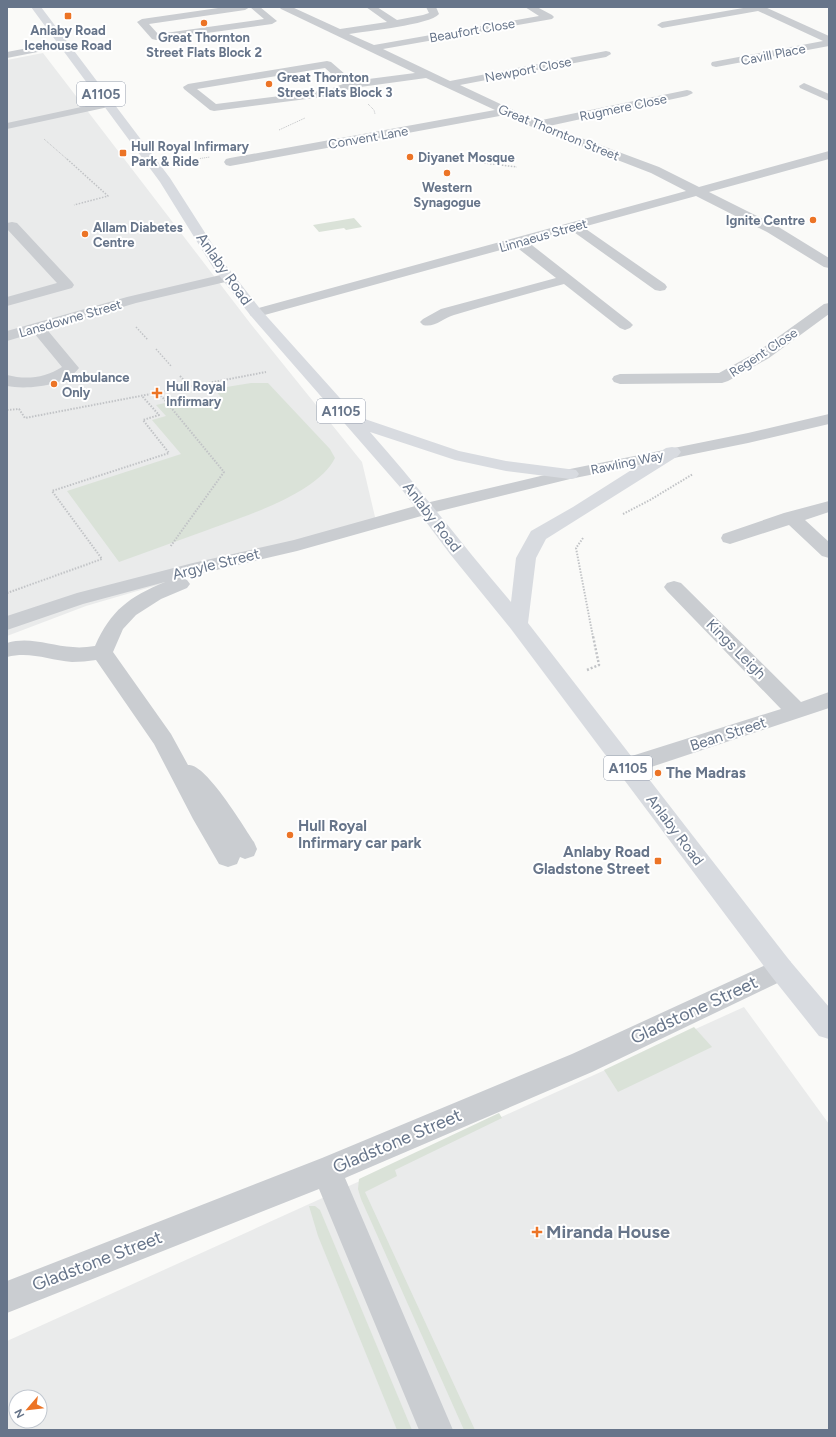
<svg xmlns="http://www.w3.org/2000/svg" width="836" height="1437" viewBox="0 0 836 1437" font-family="Figtree,sans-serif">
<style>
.built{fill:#eaebeb;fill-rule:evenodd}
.green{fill:#dae2d8}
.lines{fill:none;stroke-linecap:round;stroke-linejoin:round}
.path-far3{stroke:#c1c3c6;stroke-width:1;stroke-dasharray:1 1;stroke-linecap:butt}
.path-far2{stroke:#c1c3c6;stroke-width:1.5;stroke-dasharray:1.5 1.5;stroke-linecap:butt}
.path-far1{stroke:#c1c3c6;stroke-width:2;stroke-dasharray:1.5 1.5;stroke-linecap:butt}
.path{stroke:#c1c3c6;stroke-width:2.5;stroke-dasharray:2 2;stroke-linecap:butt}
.minor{fill:#cacdd1;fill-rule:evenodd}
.major{fill:#d8dbe0;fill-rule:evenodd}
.poi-dot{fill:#ec7426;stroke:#fff;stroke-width:1.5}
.labels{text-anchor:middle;stroke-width:4;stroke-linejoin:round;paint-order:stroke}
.far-poi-label{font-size:13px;font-weight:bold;fill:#67758a;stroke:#fff;text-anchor:start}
.far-street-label{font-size:13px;fill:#67758a;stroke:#fff}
.shield{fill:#fff;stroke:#959ead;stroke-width:1}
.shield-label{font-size:14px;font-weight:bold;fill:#67758a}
.street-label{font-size:15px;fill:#67758a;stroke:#fff}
.poi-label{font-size:15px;font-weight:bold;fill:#67758a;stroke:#fff;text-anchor:start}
.near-street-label{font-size:18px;fill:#67758a;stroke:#fff}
.near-poi-label{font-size:18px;font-weight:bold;fill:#67758a;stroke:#fff;text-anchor:start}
</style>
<rect width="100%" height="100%" fill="#fafaf8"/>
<g class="built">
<polygon points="43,53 250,323 362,462 376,521 86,606 7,636 7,60"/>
<path d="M 744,1007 L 829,1124 L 829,1430 L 7,1430 L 7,1341 ZM 16,1397 L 40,1397 L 40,1421 L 16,1421 Z"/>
</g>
<g class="green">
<polygon points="354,218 362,227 346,230 344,228 319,232 313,225"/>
<path d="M 251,383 L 268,383 L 330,449 L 335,458 C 317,495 239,518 202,532 C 174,542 147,552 119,562 L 67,491 L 181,454 L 152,420 L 166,416 L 156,405 L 178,400 L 185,407 L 221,397 L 214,389 Z"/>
<polygon points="694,1027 712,1047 618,1092 604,1070"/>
<polygon points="499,1113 502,1118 395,1170 397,1176 365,1192 475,1430 464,1430 361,1199 358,1189 359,1179"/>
<polygon points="309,1206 315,1206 320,1210 412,1430 397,1430 318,1236"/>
</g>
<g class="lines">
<g class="path-far3">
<polyline points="368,104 374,110 375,114"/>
<polyline points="279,130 305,118"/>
<polyline points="44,139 68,160"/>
<polyline points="190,160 210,157"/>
</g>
<g class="path-far2">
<polyline points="67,159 108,196 74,205"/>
<polyline points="180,162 196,159"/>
<polyline points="484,163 517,167"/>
<polyline points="136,327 148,340"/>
<polyline points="156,349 171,366"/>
</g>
<g class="path-far1">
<polyline points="180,376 190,387"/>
<polyline points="159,393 224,472 170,547"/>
<polyline points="7,410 19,409 25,418 266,372"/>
<polyline points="623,514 650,500 693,474"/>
<polyline points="583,538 576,548 593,637"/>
<polyline points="7,593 102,559 52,491 169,453 143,420 159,415 142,396"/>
</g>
<polyline class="path" points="587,670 599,665 593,636"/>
<g class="minor">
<path d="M 225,7 L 260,7 L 277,21 L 272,24 L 156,40 L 152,39 L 137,22 L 142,19 ZM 250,7 L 264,19 L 158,34 L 149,24 L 245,10 Z"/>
<path d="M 279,7 L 292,7 L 340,29 L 387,22 L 366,7 L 377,7 L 397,20 L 423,15 L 429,13 L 426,7 L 436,7 L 439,14 C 430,25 366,31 349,34 L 374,45 L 539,16 L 525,7 L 537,7 L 552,15 L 554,17 L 552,19 L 383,49 L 450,81 L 606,51 L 610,52 L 611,54 L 606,57 L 460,85 L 537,121 L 687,90 L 691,91 L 693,93 L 687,96 L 549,126 L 659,167 L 699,187 L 829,151 L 829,159 L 709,192 L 777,226 L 829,258 L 829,268 L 824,267 L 767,232 L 696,196 L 583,227 L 665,284 L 667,287 L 665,290 L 660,291 L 655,290 L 571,230 L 528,242 L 630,322 L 633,325 L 630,328 L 625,330 L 620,328 L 564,284 C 527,294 490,304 454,315 C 443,318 435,328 423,325 L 420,322 L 423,319 L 441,309 L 556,278 L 515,246 L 261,316 L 256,317 L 251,316 L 249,313 L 251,310 L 686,191 L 651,173 L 532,127 L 505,115 L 230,166 L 226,165 L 224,162 L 226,159 L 230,158 L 495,110 L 426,78 L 353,88 L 330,96 L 214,111 L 210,110 L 184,89 L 183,87 L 188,84 L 327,61 L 331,62 L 353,81 L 415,73 L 281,9 ZM 325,68 L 343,84 L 328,90 L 216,104 L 197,89 Z"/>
<polygon points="749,7 765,7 829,36 829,46 716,67 712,66 711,64 712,62 823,41 758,11 662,28 657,25 662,22"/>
<polygon points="64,41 69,44 68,46 7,58 7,52"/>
<polygon points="804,83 829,94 829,101 800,88 799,86"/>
<polygon points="109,101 113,102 115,104 113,106 7,129 7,123"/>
<polygon points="12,222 17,223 72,282 74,285 72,288 7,306 7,297 57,283 7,229 7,223"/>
<path d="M 229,273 L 234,274 L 236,277 L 234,280 L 136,303 L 49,329 L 49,332 L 79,368 C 66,386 27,390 7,386 L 7,375 C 26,380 45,378 62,367 L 34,333 L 7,341 L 7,331 L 127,297 Z"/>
<polygon points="829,303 829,314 769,358 728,381 722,383 620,384 614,382 612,379 614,376 620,374 719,373 757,352 824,304"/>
<path d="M 829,414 L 829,424 L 748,443 L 570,479 L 432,513 L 297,551 L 182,578 L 187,580 L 190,584 L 187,588 L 161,599 L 136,615 L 123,629 L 113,652 L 171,734 L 188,765 C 205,762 244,827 254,842 L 257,849 L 254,856 L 245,859 L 240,857 L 237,864 L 228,867 L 219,864 L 193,819 L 154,744 L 96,660 C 88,661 80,662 72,662 C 49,660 30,651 7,657 L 7,643 C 30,636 50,646 73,647 C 80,648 87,647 95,646 C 111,610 129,597 165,582 L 83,604 L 7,630 L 7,616 L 77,593 L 193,563 L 294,540 L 426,503 L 570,469 L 748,433 Z"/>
<polygon points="829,501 829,512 805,520 829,542 829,558 822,556 789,525 730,544 723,542 721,538 723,534 784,513"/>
<polygon points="674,581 681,583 801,702 829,692 829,708 627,775 619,772 616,766 619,760 781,709 667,591 664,587 667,583"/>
<polygon points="781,958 790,961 794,969 790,977 592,1072 345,1178 453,1430 419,1430 319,1189 7,1313 7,1281 322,1158 572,1054"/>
</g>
<path class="major" d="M 31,7 L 41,7 L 170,178 L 225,264 L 261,310 L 356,416 L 459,451 L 506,461 L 576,470 L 579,474 L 576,478 L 570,479 L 506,471 L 455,460 L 370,432 C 419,487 463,546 511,602 L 516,558 L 531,531 L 573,507 L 666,448 L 672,447 L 678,448 L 681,452 L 678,456 L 546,539 L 536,558 L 528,623 L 790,961 L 829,1007 L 829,1039 L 819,1036 L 772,977 L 511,629 L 450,554 L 400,487 L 251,316 L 214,269 L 160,182 Z"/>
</g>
<g class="poi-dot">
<rect x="64" y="12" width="8" height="8" rx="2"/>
<circle cx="204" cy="23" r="4"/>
<circle cx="269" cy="84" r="4"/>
<rect x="119" y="149" width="8" height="8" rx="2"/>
<circle cx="410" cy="157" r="4"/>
<circle cx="447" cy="173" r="4"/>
<circle cx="813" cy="220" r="4"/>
<circle cx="85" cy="234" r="4"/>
<circle cx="54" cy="384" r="4"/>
<path d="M155 387h4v4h4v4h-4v4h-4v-4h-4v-4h4z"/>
<circle cx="658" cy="773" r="4"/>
<circle cx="290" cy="835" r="4"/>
<rect x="654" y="857" width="8" height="8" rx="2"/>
<path d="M535 1226h4v4h4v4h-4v4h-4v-4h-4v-4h4z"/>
</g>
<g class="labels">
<g class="far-poi-label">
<text x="68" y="35" text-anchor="middle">Anlaby Road<tspan x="68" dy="15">Icehouse Road</tspan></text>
<text x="204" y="42" text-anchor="middle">Great Thornton<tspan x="204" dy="15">Street Flats Block 2</tspan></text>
<text x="277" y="82">Great Thornton<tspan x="277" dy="15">Street Flats Block 3</tspan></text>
<text x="131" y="151">Hull Royal Infirmary<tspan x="131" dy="15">Park &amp; Ride</tspan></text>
<text x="418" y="162">Diyanet Mosque</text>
<text x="447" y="192" text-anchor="middle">Western<tspan x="447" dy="15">Synagogue</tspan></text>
<text x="805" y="225" text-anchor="end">Ignite Centre</text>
<text x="93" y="232">Allam Diabetes<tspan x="93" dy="15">Centre</tspan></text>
<text x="62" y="382">Ambulance<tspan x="62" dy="15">Only</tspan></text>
<text x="166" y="391">Hull Royal<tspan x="166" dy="15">Infirmary</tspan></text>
</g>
<g class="far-street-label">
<text transform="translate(472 30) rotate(-10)" y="5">Beaufort Close</text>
<text transform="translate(773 54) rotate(-11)" y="5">Cavill Place</text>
<text transform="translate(528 69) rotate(-11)" y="5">Newport Close</text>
<text transform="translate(623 107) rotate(-12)" y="5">Rugmere Close</text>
<text transform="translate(559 132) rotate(22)" y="5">Great Thornton Street</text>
<text transform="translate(368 137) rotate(-10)" y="5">Convent Lane</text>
<text transform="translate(543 235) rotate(-16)" y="5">Linnaeus Street</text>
<text transform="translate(70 318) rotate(-16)" y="5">Lansdowne Street</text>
<text transform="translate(763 352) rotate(-33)" y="5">Regent Close</text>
<text transform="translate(627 462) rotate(-12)" y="5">Rawling Way</text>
</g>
<g class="shield">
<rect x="77" y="82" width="48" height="24" rx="3"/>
<rect x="317" y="399" width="48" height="24" rx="3"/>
<rect x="604" y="756" width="48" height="24" rx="3"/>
</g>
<g class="shield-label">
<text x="101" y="99">A1105</text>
<text x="341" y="416">A1105</text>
<text x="628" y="773">A1105</text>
</g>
<g class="street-label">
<text transform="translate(224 269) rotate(55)" y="5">Anlaby Road</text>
<text transform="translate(432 517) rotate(52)" y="5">Anlaby Road</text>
<text transform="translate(216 564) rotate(-14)" y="5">Argyle Street</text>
<text transform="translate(736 649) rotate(45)" y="5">Kings Leigh</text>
<text transform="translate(728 734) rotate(-18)" y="5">Bean Street</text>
<text transform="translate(675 830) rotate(53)" y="5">Anlaby Road</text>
</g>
<g class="poi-label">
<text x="666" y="778">The Madras</text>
<text x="298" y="831">Hull Royal<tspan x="298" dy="17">Infirmary car park</tspan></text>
<text x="650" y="857" text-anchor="end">Anlaby Road<tspan x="650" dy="17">Gladstone Street</tspan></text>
</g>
<g class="near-street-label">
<text transform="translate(694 1010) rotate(-25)" y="6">Gladstone Street</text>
<text transform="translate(397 1141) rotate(-23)" y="6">Gladstone Street</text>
<text transform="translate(97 1261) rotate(-21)" y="6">Gladstone Street</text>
</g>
<g class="near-poi-label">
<text x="546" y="1238">Miranda House</text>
</g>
</g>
<rect width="836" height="1437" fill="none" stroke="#67758a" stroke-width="16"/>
<g transform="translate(28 1409) rotate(242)"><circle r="19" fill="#ffffff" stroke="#c2c8d0"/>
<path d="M0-3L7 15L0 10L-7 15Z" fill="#ec7426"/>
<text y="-6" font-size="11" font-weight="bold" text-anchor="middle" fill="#67758a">N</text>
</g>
</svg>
